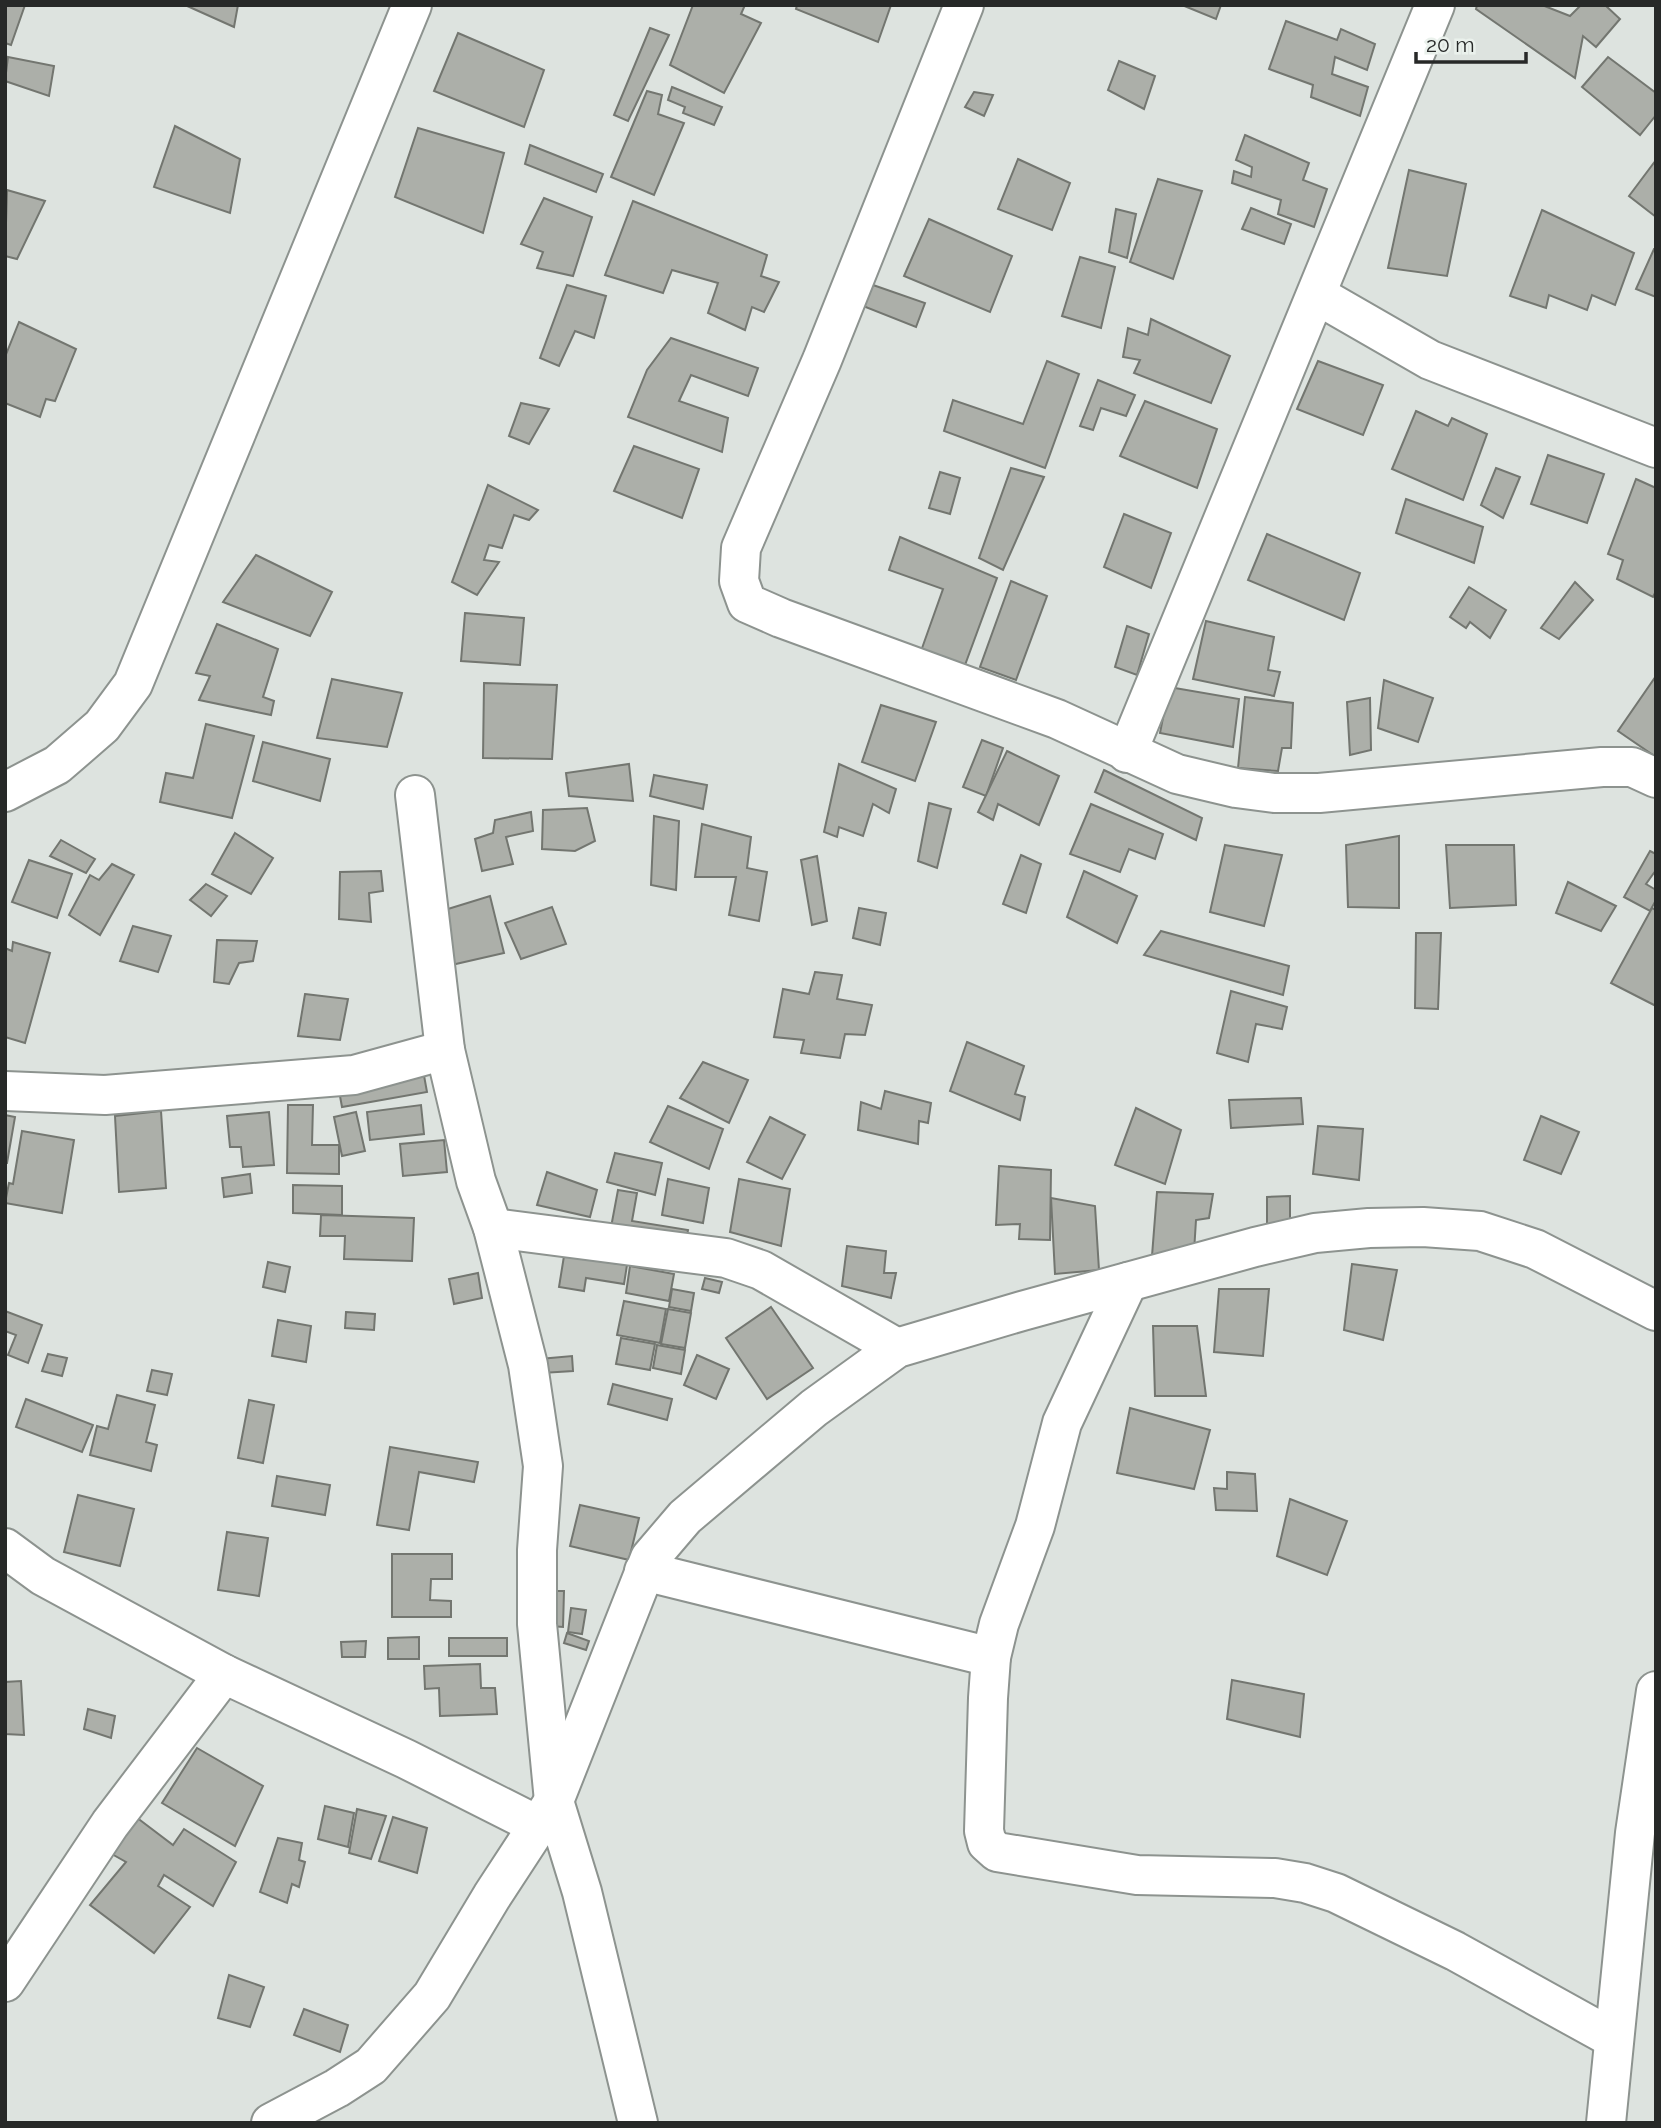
<svg xmlns="http://www.w3.org/2000/svg" width="1661" height="2128" viewBox="0 0 1661 2128" font-family="Raleway,sans-serif">
<style>
.building{fill:#acafa9;stroke:#737670;stroke-width:2}
.lines{fill:none;stroke-linecap:round;stroke-linejoin:round}
.minor-casing{stroke:#8d938f;stroke-width:42}
.minor{stroke:#fff;stroke-width:38}
</style>
<rect width="100%" height="100%" fill="#dde3df"/>
<g class="building">
<polygon points="5,5 25,5 11,45 5,43"/>
<polygon points="185,5 238,5 234,27"/>
<polygon points="693,5 745,5 741,14 761,23 724,93 670,65"/>
<polygon points="797,5 891,5 878,42 796,9"/>
<polygon points="1182,5 1221,5 1216,19"/>
<polygon points="1477,5 1542,5 1570,16 1581,5 1605,5 1620,19 1596,47 1583,36 1575,78 1476,9"/>
<polygon points="1286,21 1337,40 1341,29 1375,44 1367,70 1335,57 1332,74 1368,87 1360,116 1311,97 1313,85 1269,69"/>
<polygon points="650,28 669,35 628,121 614,115"/>
<polygon points="458,33 544,70 524,127 434,91"/>
<polygon points="8,57 54,66 49,96 5,81"/>
<polygon points="1608,57 1656,93 1656,115 1640,135 1582,87"/>
<polygon points="1119,61 1155,76 1144,109 1108,90"/>
<polygon points="672,87 722,107 714,125 683,113 685,107 668,100"/>
<polygon points="647,91 662,95 658,114 684,123 654,195 611,177"/>
<polygon points="974,92 993,95 984,116 965,107"/>
<polygon points="175,126 240,159 230,213 154,187"/>
<polygon points="418,128 504,153 483,233 395,197"/>
<polygon points="1245,135 1309,163 1303,180 1327,189 1314,227 1278,214 1281,200 1232,183 1234,171 1251,177 1252,167 1236,160"/>
<polygon points="530,145 603,174 596,192 525,164"/>
<polygon points="1018,159 1070,183 1052,230 998,209"/>
<polygon points="1656,160 1656,217 1629,196"/>
<polygon points="1409,170 1466,184 1447,276 1388,268"/>
<polygon points="1158,179 1202,191 1173,279 1130,262"/>
<polygon points="7,190 45,201 17,259 5,256"/>
<polygon points="544,198 592,217 573,276 537,268 543,252 521,244"/>
<polygon points="633,201 767,255 761,276 779,282 764,312 752,307 745,330 708,313 718,283 672,270 663,293 605,275"/>
<polygon points="1251,208 1291,224 1284,244 1242,229"/>
<polygon points="1116,209 1136,214 1127,258 1109,252"/>
<polygon points="1542,210 1634,253 1615,305 1592,295 1587,310 1549,295 1546,308 1510,296"/>
<polygon points="929,219 1012,256 990,312 904,276"/>
<polygon points="1654,249 1656,249 1656,297 1636,289"/>
<polygon points="1080,257 1115,267 1101,328 1062,316"/>
<polygon points="567,285 606,296 594,338 575,331 559,366 540,358"/>
<polygon points="873,285 925,303 916,327 863,306"/>
<polygon points="1151,319 1230,356 1211,403 1134,373 1140,360 1123,357 1128,328 1148,335"/>
<polygon points="19,322 76,349 55,401 46,399 40,417 5,403 5,357"/>
<polygon points="671,338 758,368 748,396 691,375 679,401 728,418 722,452 628,417 647,370"/>
<polygon points="1047,361 1079,374 1045,468 944,431 953,400 1023,424"/>
<polygon points="1318,361 1383,385 1363,435 1297,409"/>
<polygon points="1098,380 1135,395 1126,416 1101,408 1093,430 1080,426"/>
<polygon points="1145,401 1217,429 1197,488 1120,456"/>
<polygon points="521,403 549,409 529,444 509,436"/>
<polygon points="1416,411 1448,426 1452,418 1487,434 1463,500 1392,469"/>
<polygon points="634,446 699,469 682,518 614,491"/>
<polygon points="1548,455 1604,474 1587,523 1531,504"/>
<polygon points="1011,468 1044,477 1003,570 979,558"/>
<polygon points="1496,468 1520,477 1503,518 1481,505"/>
<polygon points="940,472 960,478 950,514 929,508"/>
<polygon points="1636,479 1656,488 1656,591 1653,597 1617,579 1623,560 1608,554"/>
<polygon points="488,485 538,510 529,520 514,515 502,548 489,545 484,560 499,562 477,595 452,582"/>
<polygon points="1406,499 1483,527 1474,563 1396,533"/>
<polygon points="1124,514 1171,533 1151,588 1104,567"/>
<polygon points="1267,534 1360,573 1344,620 1248,580"/>
<polygon points="900,537 997,578 965,665 921,651 943,589 889,570"/>
<polygon points="256,555 332,592 310,636 223,602"/>
<polygon points="1011,581 1047,596 1016,680 980,667"/>
<polygon points="1575,582 1593,600 1559,639 1541,628"/>
<polygon points="1469,587 1506,610 1490,638 1470,622 1466,628 1450,617"/>
<polygon points="465,613 524,618 520,665 461,661"/>
<polygon points="1206,621 1274,637 1268,670 1280,672 1274,696 1193,679"/>
<polygon points="217,624 278,649 263,697 274,701 271,715 199,700 210,676 196,673"/>
<polygon points="1127,626 1149,634 1137,675 1115,667"/>
<polygon points="1656,676 1656,757 1618,731"/>
<polygon points="332,679 402,693 387,747 317,738"/>
<polygon points="1384,680 1433,698 1418,742 1378,728"/>
<polygon points="484,683 557,685 552,759 483,758"/>
<polygon points="1169,687 1239,699 1233,747 1160,733"/>
<polygon points="1245,697 1293,703 1291,748 1282,748 1278,771 1238,768"/>
<polygon points="1370,698 1371,750 1350,755 1347,702"/>
<polygon points="881,705 936,722 915,781 862,762"/>
<polygon points="206,724 254,736 232,818 160,802 166,773 193,778"/>
<polygon points="982,740 1003,748 986,796 963,787"/>
<polygon points="263,742 330,759 320,801 253,781"/>
<polygon points="1007,751 1059,776 1039,825 998,804 993,820 978,812"/>
<polygon points="629,764 633,801 569,796 566,773"/>
<polygon points="839,764 896,789 889,813 873,804 863,836 839,827 837,837 824,832"/>
<polygon points="1104,770 1202,818 1196,840 1095,792"/>
<polygon points="654,775 707,785 703,809 650,796"/>
<polygon points="929,803 951,809 937,868 918,861"/>
<polygon points="1091,804 1163,834 1155,859 1129,849 1120,872 1070,854"/>
<polygon points="587,808 595,841 575,851 542,849 543,810"/>
<polygon points="531,812 533,831 506,837 513,864 482,871 475,839 493,833 495,820"/>
<polygon points="654,816 679,821 676,890 651,885"/>
<polygon points="702,824 751,837 747,868 767,872 759,921 729,915 736,877 695,877"/>
<polygon points="235,833 273,858 251,894 212,874"/>
<polygon points="1399,836 1399,908 1348,907 1346,845"/>
<polygon points="61,840 95,859 86,873 50,856"/>
<polygon points="1225,845 1282,855 1264,926 1210,912"/>
<polygon points="1446,845 1514,845 1516,905 1450,908"/>
<polygon points="1650,851 1656,854 1656,870 1646,884 1656,890 1656,900 1650,911 1624,897"/>
<polygon points="1021,855 1041,864 1026,913 1003,904"/>
<polygon points="817,856 827,921 812,925 801,860"/>
<polygon points="29,860 72,874 57,918 12,902"/>
<polygon points="112,864 134,875 100,935 69,915 90,875 99,880"/>
<polygon points="381,871 383,891 369,893 371,922 339,919 340,872"/>
<polygon points="1084,871 1137,896 1117,943 1067,917"/>
<polygon points="1568,882 1616,906 1601,931 1556,913"/>
<polygon points="206,884 227,896 211,916 190,900"/>
<polygon points="490,896 504,953 447,966 435,913"/>
<polygon points="552,907 566,944 521,959 505,923"/>
<polygon points="859,908 886,913 880,945 853,938"/>
<polygon points="1652,908 1656,910 1656,1006 1611,983"/>
<polygon points="133,926 171,936 158,972 120,961"/>
<polygon points="1161,931 1289,966 1283,995 1144,955"/>
<polygon points="1416,933 1441,933 1438,1009 1415,1008"/>
<polygon points="217,940 257,941 253,961 239,963 229,984 214,982"/>
<polygon points="13,942 50,953 25,1043 5,1037 5,948 12,951"/>
<polygon points="815,972 842,975 837,999 872,1005 865,1035 845,1034 840,1058 801,1053 804,1040 774,1037 783,989 809,994"/>
<polygon points="1231,991 1287,1007 1282,1029 1256,1024 1248,1062 1217,1053"/>
<polygon points="305,994 348,999 340,1040 298,1036"/>
<polygon points="967,1042 1024,1066 1015,1094 1025,1097 1020,1120 950,1091"/>
<polygon points="703,1062 748,1080 729,1123 680,1098"/>
<polygon points="423,1070 427,1092 342,1107 338,1085"/>
<polygon points="885,1091 931,1103 928,1123 919,1121 918,1144 858,1130 861,1102 881,1109"/>
<polygon points="1301,1098 1303,1124 1231,1128 1229,1100"/>
<polygon points="288,1105 313,1105 312,1145 339,1145 339,1174 287,1173"/>
<polygon points="421,1105 424,1134 370,1140 367,1112"/>
<polygon points="668,1106 723,1129 709,1169 650,1142"/>
<polygon points="1136,1108 1181,1130 1165,1184 1115,1165"/>
<polygon points="161,1111 166,1188 119,1192 115,1116"/>
<polygon points="269,1112 274,1165 243,1167 241,1147 230,1147 227,1116"/>
<polygon points="356,1112 365,1151 342,1156 334,1117"/>
<polygon points="5,1115 15,1117 7,1163 5,1163"/>
<polygon points="1541,1116 1579,1132 1561,1174 1524,1160"/>
<polygon points="770,1117 805,1135 782,1179 747,1162"/>
<polygon points="1318,1126 1363,1129 1359,1180 1313,1174"/>
<polygon points="22,1131 74,1140 62,1213 5,1203 9,1183 13,1184"/>
<polygon points="444,1140 447,1172 403,1176 400,1144"/>
<polygon points="615,1153 662,1163 655,1195 607,1182"/>
<polygon points="999,1166 1051,1170 1050,1240 1019,1239 1020,1224 996,1225"/>
<polygon points="547,1172 597,1190 590,1217 537,1205"/>
<polygon points="250,1174 252,1193 224,1197 222,1178"/>
<polygon points="668,1179 709,1188 703,1223 662,1215"/>
<polygon points="739,1179 790,1189 781,1246 730,1232"/>
<polygon points="293,1185 342,1186 342,1215 293,1213"/>
<polygon points="618,1190 637,1193 632,1221 688,1230 684,1251 609,1238"/>
<polygon points="1157,1192 1213,1194 1209,1218 1196,1220 1194,1252 1152,1256"/>
<polygon points="1290,1196 1290,1228 1267,1231 1267,1197"/>
<polygon points="1051,1198 1095,1206 1099,1270 1055,1274"/>
<polygon points="321,1215 414,1218 412,1261 344,1259 345,1236 320,1236"/>
<polygon points="847,1246 886,1251 884,1273 896,1273 891,1298 842,1286"/>
<polygon points="564,1256 627,1265 624,1284 586,1278 584,1291 559,1287"/>
<polygon points="268,1262 290,1267 285,1292 263,1287"/>
<polygon points="1352,1264 1397,1270 1383,1340 1344,1330"/>
<polygon points="630,1266 674,1274 669,1301 626,1293"/>
<polygon points="478,1273 482,1298 454,1304 449,1279"/>
<polygon points="705,1278 722,1282 719,1293 702,1289"/>
<polygon points="672,1289 694,1293 691,1311 669,1307"/>
<polygon points="1219,1289 1269,1289 1263,1356 1214,1352"/>
<polygon points="624,1301 666,1309 660,1343 617,1335"/>
<polygon points="771,1307 813,1368 767,1399 726,1338"/>
<polygon points="668,1309 691,1313 685,1348 661,1344"/>
<polygon points="5,1311 42,1325 28,1363 8,1355 16,1335 5,1331"/>
<polygon points="346,1312 375,1314 374,1330 345,1328"/>
<polygon points="278,1320 311,1326 306,1362 272,1356"/>
<polygon points="1153,1326 1197,1326 1206,1396 1155,1396"/>
<polygon points="621,1338 655,1344 650,1370 616,1364"/>
<polygon points="657,1345 685,1350 681,1374 653,1368"/>
<polygon points="48,1354 67,1358 62,1376 42,1371"/>
<polygon points="697,1355 729,1369 716,1399 684,1385"/>
<polygon points="572,1356 573,1371 542,1373 540,1359"/>
<polygon points="152,1370 172,1374 167,1395 147,1391"/>
<polygon points="613,1384 672,1399 667,1420 608,1404"/>
<polygon points="117,1395 155,1405 146,1442 157,1445 151,1471 90,1455 97,1426 108,1429"/>
<polygon points="26,1399 93,1425 82,1452 16,1427"/>
<polygon points="249,1400 274,1405 263,1463 238,1458"/>
<polygon points="1130,1408 1210,1430 1194,1489 1117,1473"/>
<polygon points="390,1447 478,1462 474,1482 419,1472 409,1530 377,1525"/>
<polygon points="1227,1472 1255,1474 1257,1511 1216,1510 1214,1488 1227,1489"/>
<polygon points="277,1476 330,1485 325,1515 272,1506"/>
<polygon points="78,1495 134,1509 120,1566 64,1552"/>
<polygon points="1290,1499 1347,1521 1327,1575 1277,1556"/>
<polygon points="580,1505 639,1518 629,1560 570,1546"/>
<polygon points="227,1532 268,1538 259,1596 218,1590"/>
<polygon points="392,1554 452,1554 452,1579 431,1579 430,1600 451,1601 451,1617 392,1617"/>
<polygon points="550,1591 564,1591 563,1627 550,1626"/>
<polygon points="571,1608 586,1610 582,1634 568,1632"/>
<polygon points="567,1633 589,1641 586,1650 564,1643"/>
<polygon points="419,1637 419,1659 388,1659 388,1638"/>
<rect x="449" y="1638" width="58" height="18"/>
<polygon points="366,1641 365,1657 342,1657 341,1642"/>
<polygon points="480,1664 481,1688 495,1688 497,1714 440,1716 439,1688 425,1689 424,1666"/>
<polygon points="1232,1680 1304,1694 1300,1737 1227,1719"/>
<polygon points="21,1681 24,1735 5,1734 5,1682"/>
<polygon points="88,1709 115,1716 111,1738 84,1729"/>
<polygon points="197,1748 263,1786 235,1846 162,1803"/>
<polygon points="325,1806 354,1813 348,1847 318,1839"/>
<polygon points="357,1809 386,1816 371,1859 349,1853"/>
<polygon points="136,1817 173,1845 184,1829 236,1862 213,1906 164,1875 158,1886 190,1907 154,1953 90,1905 126,1862 110,1853"/>
<polygon points="393,1817 427,1828 417,1873 379,1861"/>
<polygon points="278,1838 302,1843 299,1860 305,1862 299,1887 292,1884 287,1903 260,1892"/>
<polygon points="229,1975 264,1987 250,2027 218,2018"/>
<polygon points="304,2009 348,2025 340,2052 294,2035"/>
</g>
<g class="lines">
<g class="minor-casing">
<g id="minor">
<polyline points="964,5 822,360 741,548 739,581 747,603 781,618 1057,719 1177,774 1236,788 1274,793 1319,793 1602,767 1632,767 1656,778"/>
<polyline points="1317,295 1430,360 1656,448"/>
<polyline points="1127,753 1435,5"/>
<polyline points="5,792 57,765 102,726 133,684 412,5"/>
<polyline points="415,795 445,1050 476,1181 493,1228 528,1365 543,1466 537,1550 537,1624 554,1801 582,1892 638,2123"/>
<polyline points="5,1091 105,1095 354,1075 445,1050"/>
<polyline points="493,1228 726,1258 761,1270 897,1348"/>
<polyline points="1128,1282 1062,1423 1035,1526 999,1624 991,1657 988,1698 984,1831 987,1843 997,1852 1137,1875 1275,1878 1305,1883 1336,1893 1455,1951 1614,2039"/>
<polyline points="5,1548 43,1576 224,1674 406,1759 539,1826"/>
<polyline points="644,1571 991,1657"/>
<polyline points="5,1982 110,1824 224,1674"/>
<polyline points="271,2123 337,2088 371,2066 432,1996 492,1896 554,1801 650,1558 685,1517 814,1408 897,1348 1022,1311 1255,1247 1315,1233 1369,1228 1423,1227 1480,1231 1535,1249 1656,1311"/>
<polyline points="1606,2123 1635,1833 1656,1691"/>
</g>
</g>
<use href="#minor" class="minor"/>
</g>
<rect width="1661" height="2128" fill="none" stroke="#272928" stroke-width="14"/>
<path d="M1416 52v10h110v-10" fill="none" stroke="#272928" stroke-width="3.5"/>
<text x="1426" y="52" font-size="21" fill="#272928" stroke="#eaf1ec" stroke-width="5" paint-order="stroke">20 m</text>
</svg>
